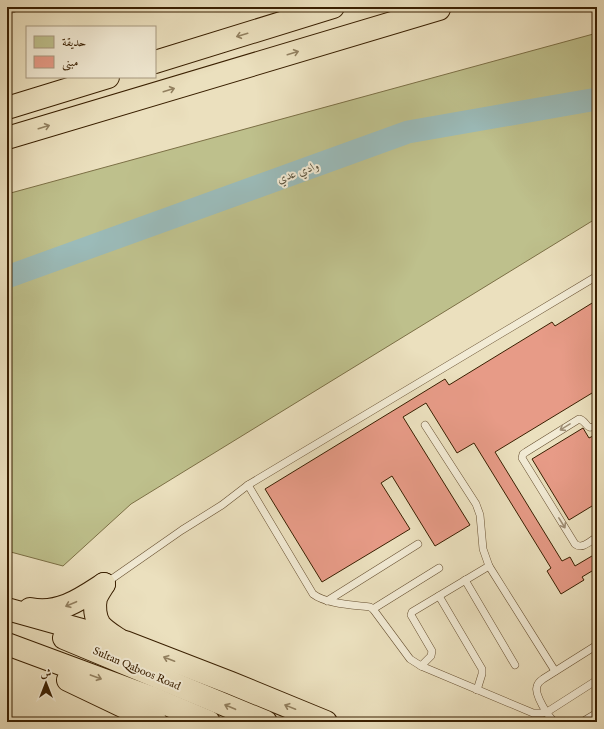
<svg xmlns="http://www.w3.org/2000/svg" width="604" height="729" viewBox="0 0 604 729" font-family="'IM FELL English',Amiri,serif">
<style>
.green{fill:#bec08c;stroke:#7c7046}
.lines{fill:none;stroke-linecap:round;stroke-linejoin:round}
.river{stroke:#9bbbb9;stroke-width:23}
.building{fill:#e79b87;stroke:#391f01}
.lane-casing{stroke:#664f30;stroke-width:8}
.highway-casing{stroke:#391f01;stroke-width:24}
.lane{stroke:#f2ebd5;stroke-width:7}
.highway{stroke:#ebe0be;stroke-width:22}
.oneway{stroke:#928060}
.oneway2{stroke:#9f8f76}
.labels{text-anchor:middle;stroke-width:4;stroke-linejoin:round;paint-order:stroke}
.street-label{font-size:11px;fill:#391f01;stroke:#f2ebd5}
.water-label{font-size:12px;font-style:italic;fill:#564e38;stroke:#f2ebd5}
</style>
<rect width="100%" height="100%" fill="#ebe0be"/>
<filter id="stains"><feTurbulence type="fractalNoise" baseFrequency=".005" numOctaves="4"/><feColorMatrix values="0 0 0 0 .2 0 0 0 0 .09 0 0 0 0 .02 0 0 0 .5 -.17"/></filter>
<radialGradient id="worn" r=".72"><stop offset=".6" stop-color="#630" stop-opacity="0"/><stop offset="1" stop-color="#630" stop-opacity=".3"/></radialGradient>
<polygon class="green" points="597,33 597,218 131,504 63,566 7,551 7,194"/>
<g class="lines">
<polyline class="river" points="7,277 408,132 597,99"/>
</g>
<g class="building">
<polygon points="597,300 597,390 495,452 562,561 570,557 575,566 597,553 597,568 582,577 584,580 561,594 547,571 551,568 474,443 457,453 426,403 403,417 470,525 435,546 392,476 381,483 410,529 322,582 265,489 445,379 449,385 552,322 555,326"/>
<polygon points="583,428 589,438 597,434 597,503 569,520 532,459"/>
</g>
<g class="lines">
<g class="lane-casing">
<g id="lane">
<polyline points="7,11 18,7"/>
<polyline points="425,425 476,504 480,515 483,549 489,566"/>
<path d="M 597,425 C 585,432 588,421 579,419 L 526,452 L 523,454 L 522,458 L 575,544 C 582,550 590,541 597,537"/>
<path d="M 248,485 L 313,594 C 326,604 354,605 370,607 L 373,609 L 410,659 L 421,666 L 533,713 L 542,713 L 547,712 L 597,680"/>
<polyline points="465,580 515,665"/>
<polyline points="106,583 182,530 222,505 248,485 597,276"/>
<polyline points="439,596 482,669 482,674 477,690"/>
<polyline points="327,601 418,544"/>
<polyline points="373,609 439,568"/>
<polyline points="421,666 431,656 432,651 411,615 412,612 489,566 555,671"/>
<path d="M 555,722 C 548,717 534,694 537,686 C 538,683 540,681 543,679 L 597,645"/>
<polyline points="582,722 597,713"/>
</g>
</g>
<g class="highway-casing">
<g id="highway">
<polyline points="155,62 333,7"/>
<polyline points="7,108 108,77"/>
<polyline points="7,138 439,9"/>
<path d="M 104,584 C 101,589 98,593 96,598 C 94,606 95,618 100,625 C 105,631 112,635 118,639"/>
<polyline points="7,609 125,642 231,683 326,722"/>
<path d="M 30,609 C 59,615 81,599 104,584"/>
<polyline points="64,638 266,722"/>
<polyline points="7,644 150,697 209,722"/>
<polyline points="68,680 156,722"/>
</g>
</g>
<use href="#lane" class="lane"/>
<use href="#highway" class="highway"/>
</g>
<defs><path id="oneway-shaft" d="M-6 0H5M1.5-3L5.5 0L1.5 3" fill="none" stroke-width="1.6" stroke-linecap="round" stroke-linejoin="round"/></defs>
<g class="oneway">
<use href="#oneway-shaft" transform="translate(242 35) rotate(163)"/>
<use href="#oneway-shaft" transform="translate(293 53) rotate(-17)"/>
<use href="#oneway-shaft" transform="translate(169 90) rotate(-17)"/>
<use href="#oneway-shaft" transform="translate(44 127) rotate(-17)"/>
<use href="#oneway-shaft" transform="translate(71 604) rotate(157)"/>
<use href="#oneway-shaft" transform="translate(169 659) rotate(-159)"/>
<use href="#oneway-shaft" transform="translate(96 677) rotate(20)"/>
<use href="#oneway-shaft" transform="translate(230 707) rotate(-157)"/>
<use href="#oneway-shaft" transform="translate(290 707) rotate(-158)"/>
</g>
<g class="oneway2">
<use href="#oneway-shaft" transform="translate(565 427) rotate(148)"/>
<use href="#oneway-shaft" transform="translate(562 523) rotate(58)"/>
</g>
<g class="labels">
<g class="street-label">
<text transform="translate(137 668) rotate(23)" y="4">Sultan Qaboos Road</text>
</g>
<g class="water-label">
<text transform="translate(298 172) rotate(-20)" y="4">وادي عدي</text>
</g>
</g>
<rect width="604" height="729" fill="none" stroke="#ebe0be" stroke-width="24"/>
<rect x="8" y="8" width="588" height="713" fill="none" stroke="#391f01" stroke-width="2"/>
<rect x="12" y="12" width="580" height="705" fill="none" stroke="#391f01"/>
<rect x="26" y="26" width="130" height="52" fill="#f2ebd5" stroke="#a89980"/>
<rect x="34" y="36" width="20" height="12" fill="#bec08c" stroke="#a89980"/>
<text x="62" y="46" font-size="12" fill="#391f01">حديقة</text>
<rect x="34" y="56" width="20" height="12" fill="#e79b87" stroke="#a89980"/>
<text x="62" y="66" font-size="12" fill="#391f01">مبنى</text>
<g transform="translate(46 683)" stroke="#f2ebd5" stroke-width="3" paint-order="stroke">
<path d="M0-3L7 15L0 10L-7 15Z" fill="#391f01"/>
<text y="-6" font-size="11" font-weight="bold" text-anchor="middle" fill="#391f01">ش</text>
</g>
<rect width="100%" height="100%" filter="url(#stains)"/>
<rect width="100%" height="100%" fill="url(#worn)"/>
</svg>
